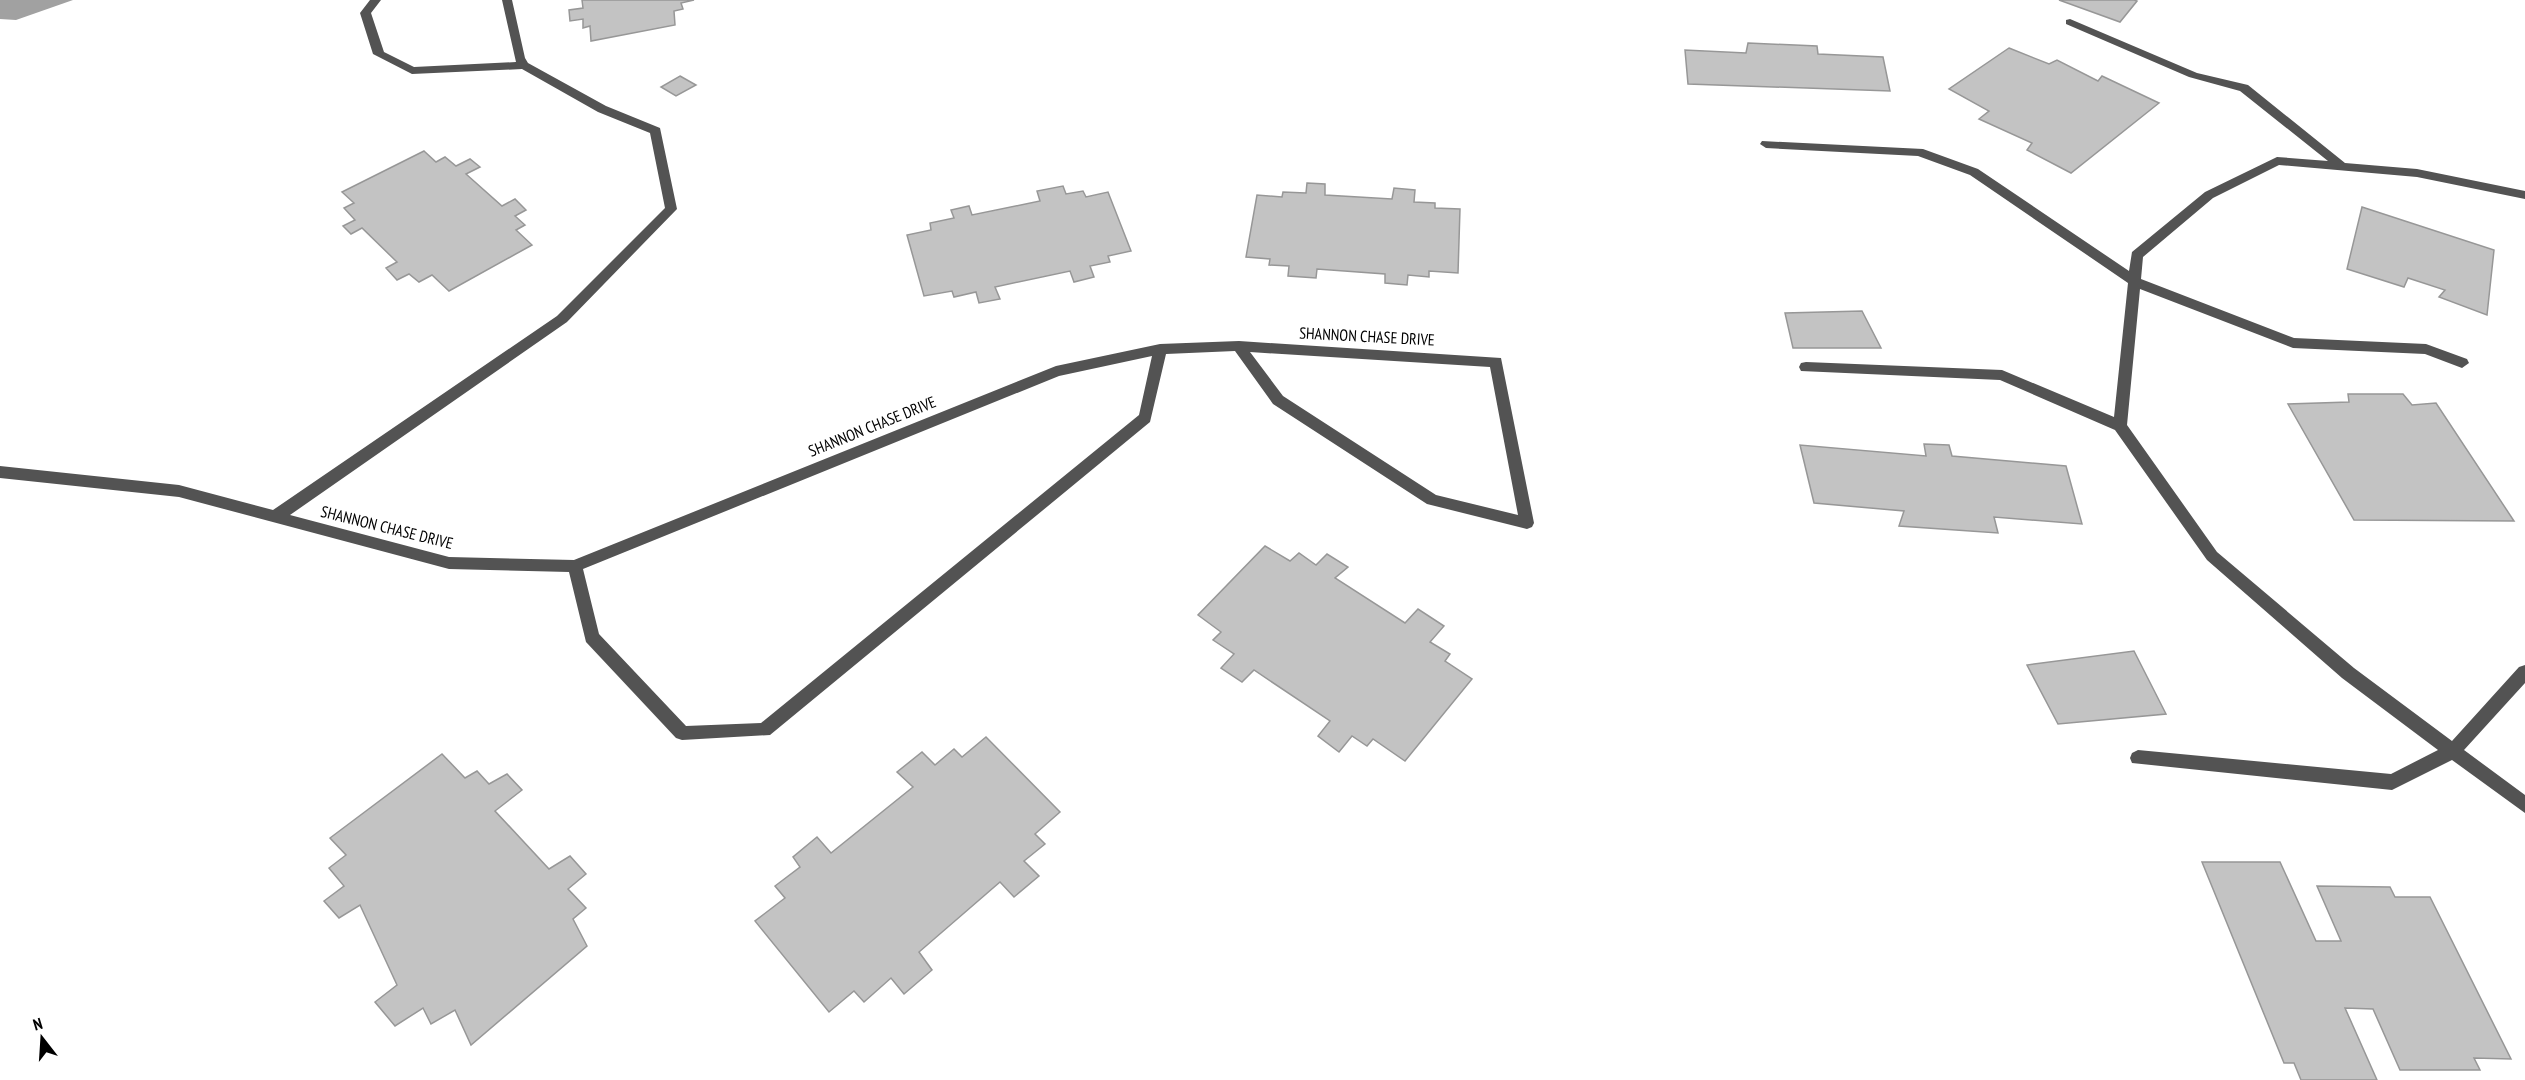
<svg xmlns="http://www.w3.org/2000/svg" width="2525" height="1080" viewBox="0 0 2525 1080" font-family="'PT Sans Narrow',sans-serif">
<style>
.water{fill:#a1a1a1}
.building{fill:#c3c3c3;stroke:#979797;stroke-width:1.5}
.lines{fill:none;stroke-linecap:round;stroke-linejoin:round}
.minor{fill:#535353;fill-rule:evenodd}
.labels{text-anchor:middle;stroke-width:4.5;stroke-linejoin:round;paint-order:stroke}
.street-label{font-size:16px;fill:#000;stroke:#fff}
</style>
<rect width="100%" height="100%" fill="#fff"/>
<polygon class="water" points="0,0 73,0 16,20 0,19"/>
<g class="building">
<polygon points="582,0 694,0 681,3 683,9 674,11 675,25 591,41 590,26 583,28 583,19 570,21 569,10 583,8"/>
<polygon points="2059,0 2134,0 2137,1 2120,22"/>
<polygon points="1748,43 1817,46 1818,54 1883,57 1890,91 1688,84 1685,50 1746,53"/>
<polygon points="2009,48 2049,64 2057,60 2098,81 2102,76 2159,103 2071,173 2027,150 2032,143 1979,119 1989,111 1949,89"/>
<polygon points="680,76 696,85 676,96 661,87"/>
<polygon points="424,151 436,162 445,157 456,166 470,159 480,167 466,174 502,206 515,199 526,210 515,216 525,225 516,230 532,245 449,291 432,275 419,282 409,274 397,280 386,268 397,262 362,228 351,234 343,226 355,220 344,208 354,203 342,192"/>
<polygon points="1307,183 1325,184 1325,195 1392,199 1394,188 1415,190 1414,202 1435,203 1435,208 1460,209 1458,273 1429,271 1429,277 1408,275 1407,285 1385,283 1385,274 1317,269 1316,278 1288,276 1289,266 1269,265 1270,259 1246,257 1257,195 1282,197 1283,192 1306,193"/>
<polygon points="1063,186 1066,194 1083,191 1086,197 1108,192 1131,251 1108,256 1110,262 1090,266 1094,277 1074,282 1070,271 995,287 1000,299 979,303 976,292 954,297 952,291 924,296 907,235 931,230 930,223 954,218 951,210 969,206 972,215 1040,201 1037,191"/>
<polygon points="2362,207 2494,250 2487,315 2439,297 2445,290 2408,278 2404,287 2347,269"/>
<polygon points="1862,311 1881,348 1793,348 1785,313"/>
<polygon points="2348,394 2403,394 2412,405 2436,403 2514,521 2354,520 2288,404 2349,402"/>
<polygon points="1924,444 1949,445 1952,456 2066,466 2082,524 1994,517 1998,533 1899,526 1904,511 1814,503 1800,445 1926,456"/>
<polygon points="1265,546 1290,561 1299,553 1316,565 1327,554 1348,567 1335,578 1405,623 1418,609 1444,626 1430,642 1450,654 1445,661 1472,679 1405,761 1373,739 1367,746 1352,736 1339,752 1318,736 1330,721 1254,670 1242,682 1221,668 1234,654 1213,640 1221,632 1198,615"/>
<polygon points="2134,651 2166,714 2058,724 2027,665"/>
<polygon points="986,737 1060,812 1035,834 1045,844 1024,861 1039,876 1014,897 1000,882 919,952 932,970 904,994 891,978 864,1002 854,991 829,1012 755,921 785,898 775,886 800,867 793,857 817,837 831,853 913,787 897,772 922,752 935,765 954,749 962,757"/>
<polygon points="442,754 465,778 477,771 489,784 507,774 522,790 495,811 549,869 570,856 586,874 568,889 586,908 573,919 587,946 471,1045 455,1010 431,1024 423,1008 395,1026 375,1002 397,985 360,905 339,918 324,901 344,886 329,868 346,855 330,838"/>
<polygon points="2202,862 2280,862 2316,941 2341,941 2317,886 2390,887 2395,897 2430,897 2511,1059 2474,1058 2480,1070 2400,1070 2373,1009 2345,1008 2377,1080 2301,1080 2294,1063 2284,1063"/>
</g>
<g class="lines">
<g class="minor">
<path d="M 370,0 L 381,0 L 371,13 L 384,52 L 414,67 L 516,62 L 502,0 L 512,0 L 525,58 L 528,63 L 606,106 L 660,128 L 677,209 L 567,322 L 290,515 L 449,557 L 574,560 L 1056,366 L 1160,344 L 1239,341 L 1501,358 L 1534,523 L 1532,527 L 1527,529 L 1427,504 L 1273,404 L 1235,351 L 1166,354 L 1150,422 L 770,735 L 682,740 L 676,738 L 586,642 L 569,572 L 449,569 L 179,497 L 0,478 L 0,466 L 179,485 L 273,510 L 557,316 L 665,208 L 650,133 L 598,112 L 522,69 L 412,74 L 373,54 L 360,13 ZM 1250,352 L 1490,367 L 1518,515 L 1436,495 L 1283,396 ZM 1152,356 L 1139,415 L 761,723 L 686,726 L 599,634 L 583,569 L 1059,376 Z"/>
<polygon points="2070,19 2197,73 2248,85 2345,163 2417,169 2525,191 2525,199 2417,177 2279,165 2213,198 2143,257 2141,279 2294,338 2426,344 2467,359 2469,363 2462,368 2425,354 2293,348 2140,289 2127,425 2217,552 2354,668 2452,741 2519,667 2525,665 2525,683 2464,750 2525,795 2525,813 2452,760 2392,790 2132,763 2130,758 2132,753 2138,750 2391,774 2438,750 2342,678 2207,560 2115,430 2000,380 1801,371 1799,367 1801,363 1806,362 2002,370 2114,417 2128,283 1970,175 1918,156 1766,148 1760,144 1762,141 1923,149 1978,169 2129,271 2132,252 2205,192 2277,157 2328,161 2240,91 2189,77 2066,24 2066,20"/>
</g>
</g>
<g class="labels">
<g class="street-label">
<text transform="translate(1367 336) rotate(3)" y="6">SHANNON CHASE DRIVE</text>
<text transform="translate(872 426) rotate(-22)" y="6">SHANNON CHASE DRIVE</text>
<text transform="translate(387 527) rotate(14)" y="6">SHANNON CHASE DRIVE</text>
</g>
</g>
<g transform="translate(42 1038) rotate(343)" stroke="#ffffff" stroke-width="4.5" paint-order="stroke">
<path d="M0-4.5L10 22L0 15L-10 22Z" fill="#000000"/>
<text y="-9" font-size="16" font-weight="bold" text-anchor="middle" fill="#000000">N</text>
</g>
</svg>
